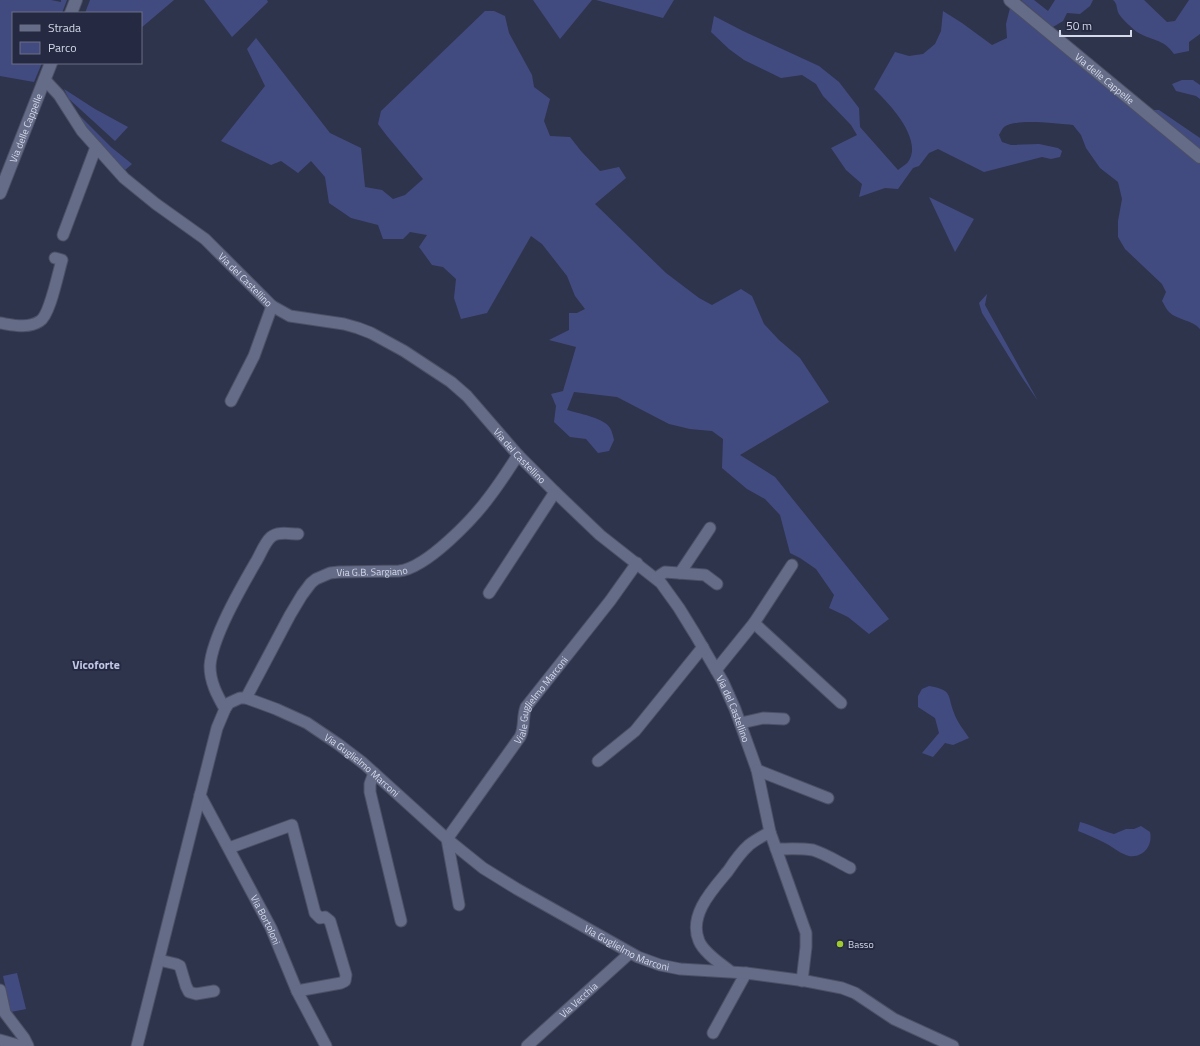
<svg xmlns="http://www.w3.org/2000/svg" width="1200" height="1046" viewBox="0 0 1200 1046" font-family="'Titillium Web',sans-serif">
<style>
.green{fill:#424b80}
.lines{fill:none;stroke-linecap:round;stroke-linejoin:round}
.street-casing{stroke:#4c5065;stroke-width:13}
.secondary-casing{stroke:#4c5065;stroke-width:14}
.street{stroke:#656c88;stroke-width:11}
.secondary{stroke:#656c88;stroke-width:12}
.poi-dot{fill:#9fca2d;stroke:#252941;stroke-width:1.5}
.labels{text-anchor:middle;stroke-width:4;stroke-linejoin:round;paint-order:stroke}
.street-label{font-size:10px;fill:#d5d9e9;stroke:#252941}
.poi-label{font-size:10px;fill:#d5d9e9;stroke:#252941;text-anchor:start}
.quarter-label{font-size:12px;font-weight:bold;fill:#c0c8e7;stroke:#252941}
</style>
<rect width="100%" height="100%" fill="#2e344c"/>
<g class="green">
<polygon points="0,0 51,0 61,2 61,0 67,0 62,13 13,13 13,63 42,63 34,82 0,76"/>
<polygon points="90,0 174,0 141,28 141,13 85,13"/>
<polygon points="204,0 267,0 268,2 232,37"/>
<polygon points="533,0 592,0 560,39"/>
<polygon points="596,0 674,0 663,18"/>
<polygon points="1021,0 1034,0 1048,11 1055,0 1093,0 1090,6 1080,14 1067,13 1063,21 1053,27"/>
<path d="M 1113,0 L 1144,0 L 1167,22 L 1175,21 L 1189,0 L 1200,0 L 1200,34 L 1189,42 L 1189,51 L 1174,54 C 1163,38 1151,41 1137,32 C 1133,29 1121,18 1119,14 C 1116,9 1118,4 1113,0 Z"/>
<path d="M 1010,8 L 1200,163 L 1200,329 C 1193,320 1177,320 1169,312 C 1166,309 1164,304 1162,301 L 1166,292 L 1162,284 L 1125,249 L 1118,237 L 1118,221 L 1122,199 L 1118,182 L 1100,168 L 1086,148 L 1081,135 L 1073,125 C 1059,124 1014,118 1004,127 C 1002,129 1000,133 999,135 L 1002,142 L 1011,145 L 1039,144 L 1058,148 L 1062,151 L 1060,157 L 1051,159 L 1042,157 L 984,172 L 938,149 L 929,153 L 919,166 L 913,168 L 898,189 L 885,188 L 859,197 L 862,184 L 846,170 L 831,148 L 857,135 L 851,125 L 823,96 L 816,84 L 802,75 L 781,78 L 744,60 L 729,49 L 711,32 L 714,16 L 743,31 L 819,66 L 839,82 L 859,108 L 860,127 L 898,170 C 901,167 906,165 908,162 C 924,140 889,103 874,89 L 895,52 L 909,56 L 923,54 L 935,44 L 941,31 L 943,11 L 962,23 L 992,45 L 1007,38 L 1006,24 Z"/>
<path d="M 485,11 L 494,11 L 505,16 L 509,33 L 532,75 L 534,87 L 550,99 L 544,121 L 550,136 L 570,137 L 581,151 L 600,171 L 619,167 L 626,178 L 595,204 L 666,273 L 699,298 L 712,305 L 741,289 L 752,296 L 764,324 L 779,340 L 800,358 L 829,402 L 740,455 L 775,477 L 889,619 L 869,634 L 848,617 L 829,608 L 834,595 L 816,569 L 800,558 L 790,553 L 780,515 L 765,499 L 747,489 L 722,468 L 723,439 L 712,431 L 690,429 L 669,424 L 617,397 L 574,392 L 567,410 C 577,413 605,418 610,428 C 612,431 613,436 614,440 L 609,451 L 598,453 L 586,439 L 570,437 L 554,422 L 556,406 L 551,394 L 563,391 L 576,347 L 549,340 L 569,330 L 569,313 L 577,313 L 585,309 L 575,296 L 567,276 L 542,244 L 531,236 L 487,313 L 461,319 L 454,298 L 456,279 L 443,267 L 432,265 L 419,247 L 427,235 L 410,232 L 403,239 L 383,239 L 378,225 L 351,218 L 329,203 L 325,177 L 311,161 L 298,173 L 281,161 L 271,165 L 221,141 L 265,86 L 247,49 L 256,38 L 330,133 L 361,148 L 365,187 L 382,190 L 393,199 L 405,195 L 423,179 L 387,136 L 378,124 L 381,111 Z"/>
<polygon points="1182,80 1193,80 1200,85 1200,99 1196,96 1176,91 1172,84"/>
<polygon points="64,89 95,109 128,127 115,141 69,99"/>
<polygon points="70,106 111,147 132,164 124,171 90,133"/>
<polygon points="1153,110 1159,110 1200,138 1200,149"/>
<polygon points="929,197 974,219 955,252"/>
<polygon points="987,294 985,305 1038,401 1021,376 982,313 979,303"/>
<path d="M 929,686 C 953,690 947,695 954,713 C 957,722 964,730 969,738 L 953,745 L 945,743 L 933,757 L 922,753 L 939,733 L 935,718 L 918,707 L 918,696 L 922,689 Z"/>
<path d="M 1080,822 C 1092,825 1102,831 1114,834 L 1126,829 L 1134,829 L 1141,826 L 1150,832 C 1153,845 1144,858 1129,856 C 1121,854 1114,848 1107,844 C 1098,839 1088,835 1078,831 Z"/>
<polygon points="17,973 26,1009 11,1012 3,976"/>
</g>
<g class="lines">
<g class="street-casing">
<g id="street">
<path id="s1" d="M 45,80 L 59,95 L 82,131 L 124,178 L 156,204 L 205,239 L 272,306 L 290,316 L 344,324 L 358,328 L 371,333 L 404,351 L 451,382 L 467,396 L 518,455 L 555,492 L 600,535 L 661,583 L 679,608 L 695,634 L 723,682 L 735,709 L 757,770 L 770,832 L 806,933 L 806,947 L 802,981"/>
<polyline points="63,235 96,147"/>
<path d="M 0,323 C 13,325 28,329 40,321 C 50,315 58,273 62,260 L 55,258"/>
<polyline points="231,401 254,356 272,306"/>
<polyline points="680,573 710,528"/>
<polyline points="656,578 665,572 705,575 717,584"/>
<polyline points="489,593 555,492"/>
<polyline points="754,623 841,703"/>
<polyline points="716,670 754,623 792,565"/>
<path id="s2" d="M 246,698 L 290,615 L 302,595 L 311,583 L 316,579 L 330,573 L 339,572 L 399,571 C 427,568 474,518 490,496 C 500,483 509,469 518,455"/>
<path d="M 225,709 C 217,695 210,682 210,666 C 212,637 242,586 257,560 C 261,553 265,542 271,537 C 278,531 290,534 298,534"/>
<polyline points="741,723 763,718 784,719"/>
<polyline points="598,761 635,731 703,647"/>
<polyline points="757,770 828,798"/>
<polyline points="374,773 370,784 370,792 401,921"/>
<path id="s3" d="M 200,795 L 271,928 L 297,991 L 326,1046"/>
<polyline points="229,848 292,825 315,913 320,918 325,917 330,921 346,975 345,981 341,983 297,991"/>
<path d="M 776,849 C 788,849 801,848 813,850 C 826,854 838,862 850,868"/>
<path id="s4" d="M 459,905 L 447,839 L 520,737 C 525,728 522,717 526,707 L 610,601 L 637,563"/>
<polyline points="159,960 176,964 180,966 186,986 189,992 196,994 214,991"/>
<path d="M 730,971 C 720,963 704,953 699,941 C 688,915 713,889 728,871 C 734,862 741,852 749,845 C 755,840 763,836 770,832"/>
<polyline points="0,990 5,1013 24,1038 28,1046"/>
<polyline points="713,1033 746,973"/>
<polyline points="0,1040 21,1046"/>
<path id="s5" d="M 137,1046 L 217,728 L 225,709 L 229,703 L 240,698 L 246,698 L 276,709 L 307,723 L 338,744 L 363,763 L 447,839 L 483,868 L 517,889 L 638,957 L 660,965 L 680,969 L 746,973 L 806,981 L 842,988 L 855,993 L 894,1019 L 953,1046"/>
<path id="s6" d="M 527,1046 L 630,953"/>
</g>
</g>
<g class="secondary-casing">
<g id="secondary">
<path id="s7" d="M 1010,0 L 1200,157"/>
<polyline points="71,13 76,0"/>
<path id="s8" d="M 0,193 L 51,63"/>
</g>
</g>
<use href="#street" class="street"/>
<use href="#secondary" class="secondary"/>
</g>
<circle class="poi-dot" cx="840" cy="944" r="4"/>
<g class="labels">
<g class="street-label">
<text dy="4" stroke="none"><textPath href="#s7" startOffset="123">Via delle Cappelle</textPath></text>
<text dy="4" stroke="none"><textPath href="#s8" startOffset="70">Via delle Cappelle</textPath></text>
<text dy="4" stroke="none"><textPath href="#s1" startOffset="285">Via del Castellino</textPath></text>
<text dy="4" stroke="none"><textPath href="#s1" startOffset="621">Via del Castellino</textPath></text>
<text dy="4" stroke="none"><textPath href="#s2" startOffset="196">Via G.B. Sargiano</textPath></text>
<text dy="4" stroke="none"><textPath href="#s4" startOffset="236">Viale Guglielmo Marconi</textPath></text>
<text dy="4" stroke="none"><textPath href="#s1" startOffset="957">Via del Castellino</textPath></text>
<text dy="4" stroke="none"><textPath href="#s5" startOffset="509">Via Guglielmo Marconi</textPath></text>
<text dy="4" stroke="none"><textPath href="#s3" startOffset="141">Via Bortoloni</textPath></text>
<text dy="4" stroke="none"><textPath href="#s5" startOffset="833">Via Guglielmo Marconi</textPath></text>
<text dy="4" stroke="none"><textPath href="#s6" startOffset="69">Via Vecchia</textPath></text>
</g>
<g class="poi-label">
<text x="848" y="948">Basso</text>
</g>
<g class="quarter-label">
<text x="96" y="669">Vicoforte</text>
</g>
</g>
<rect x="12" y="12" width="130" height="52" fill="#252941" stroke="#6b6f84"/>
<rect x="20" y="25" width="20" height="6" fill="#656c88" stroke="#6b6f84"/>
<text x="48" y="32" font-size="12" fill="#d5d9e9">Strada</text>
<rect x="20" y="42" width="20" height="12" fill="#424b80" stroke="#6b6f84"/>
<text x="48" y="52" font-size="12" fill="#d5d9e9">Parco</text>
<path d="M1060 30v6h71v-6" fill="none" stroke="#d5d9e9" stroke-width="2"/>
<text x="1066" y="30" font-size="12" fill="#d5d9e9" stroke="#252941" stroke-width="3" paint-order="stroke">50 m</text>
</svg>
